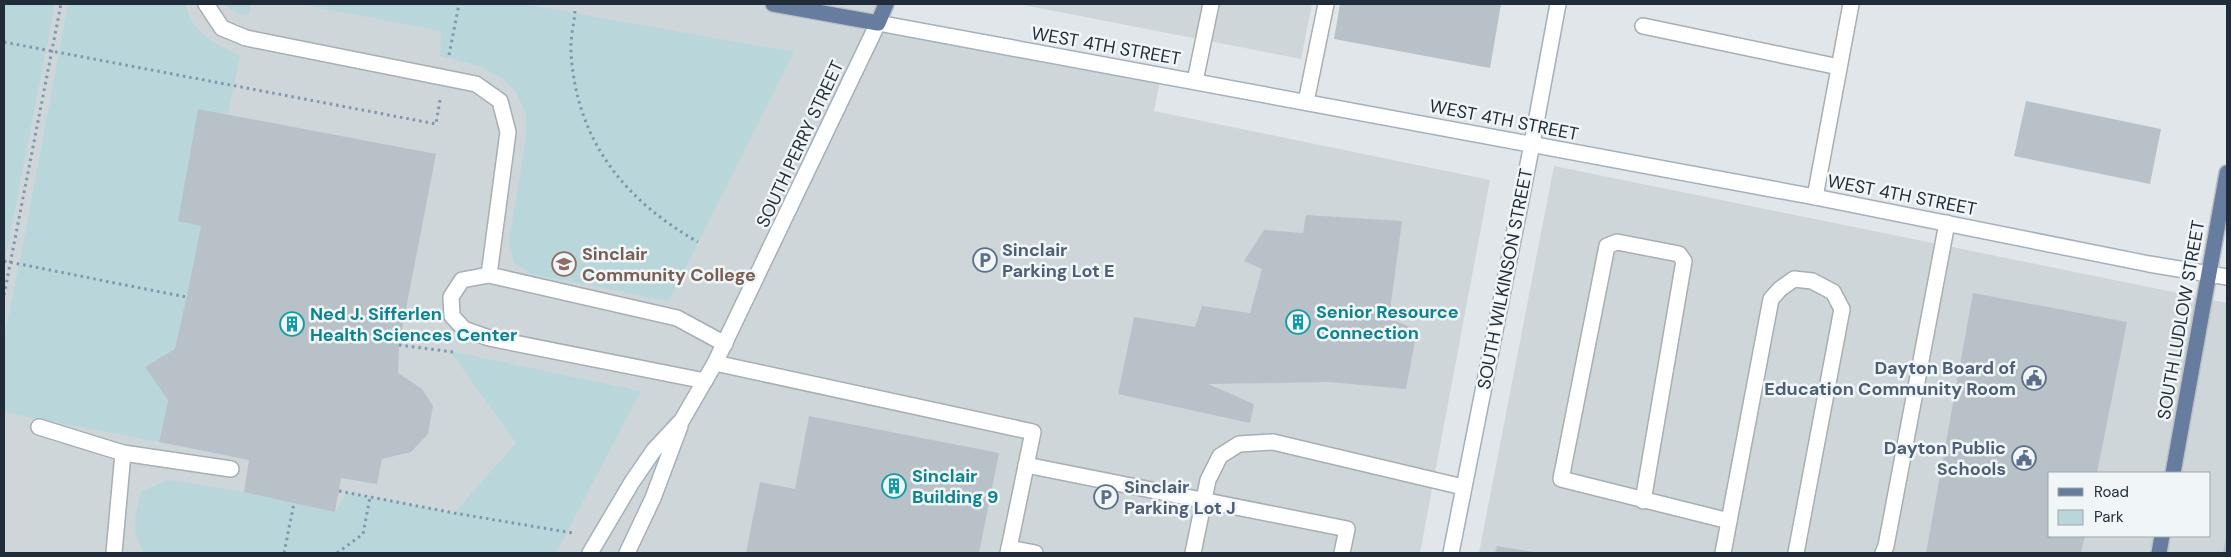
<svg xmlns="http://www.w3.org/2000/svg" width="2231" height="557" viewBox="0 0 2231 557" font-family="'DM Sans',sans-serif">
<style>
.built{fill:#ced6da;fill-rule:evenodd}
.green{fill:#b9d7db}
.building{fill:#b8c1c8}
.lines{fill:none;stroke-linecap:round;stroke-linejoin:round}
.lane-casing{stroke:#a7aeb5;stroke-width:18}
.secondary-casing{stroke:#a5b0bc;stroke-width:18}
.primary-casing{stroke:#bcc0c4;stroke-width:18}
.path{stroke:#8196ad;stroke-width:3;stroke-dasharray:2.5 4;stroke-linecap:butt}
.lane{stroke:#fff;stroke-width:15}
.secondary{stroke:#fff;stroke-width:15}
.primary{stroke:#667d9f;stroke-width:15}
.labels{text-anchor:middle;stroke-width:5;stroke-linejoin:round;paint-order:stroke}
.street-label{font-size:18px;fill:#212c3a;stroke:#f0f5f7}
.service-label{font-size:18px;font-weight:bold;fill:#4e5e75;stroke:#f0f5f7;text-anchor:start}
.education-label{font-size:18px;font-weight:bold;fill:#785e54;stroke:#f0f5f7;text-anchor:start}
.culture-label{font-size:18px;font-weight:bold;fill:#0d838f;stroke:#f0f5f7;text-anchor:start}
</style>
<rect width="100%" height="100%" fill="#e0e6ea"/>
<g class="built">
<polygon points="4,4 886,4 878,23 1161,75 1154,111 1490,180 1420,553 4,553"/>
<polygon points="1018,4 1312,4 1301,59"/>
<path d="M 1554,166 L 2227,303 L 2227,553 L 1479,553 ZM 2050,473 L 2210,473 L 2210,536 L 2050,536 Z"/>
</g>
<g class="green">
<polygon points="4,4 55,4 4,265"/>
<path d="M 68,4 L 186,4 C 190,33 216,43 240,56 L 228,114 L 198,109 L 201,226 L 159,442 L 4,412 L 4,337 L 22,250 Z"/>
<path d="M 226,4 L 251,4 L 249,15 C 240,14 231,13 226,4 Z"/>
<polygon points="300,4 524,4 794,52 669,301 532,274 514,263 509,240 526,139 526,114 516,92 502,78 479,66 440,56 441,31"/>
<path d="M 450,351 L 641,391 L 556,553 L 144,553 C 130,530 135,515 141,491 L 169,480 L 244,492 L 335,512 L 347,492 L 454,513 L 516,443 Z"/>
</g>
<g class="building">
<polygon points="1340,4 1501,4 1490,68 1334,39"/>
<polygon points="2026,101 2161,129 2150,184 2014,156"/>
<polygon points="198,109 436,154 399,345 398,373 422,389 433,406 428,434 411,452 382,459 377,484 341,478 335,512 244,492 249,460 159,442 168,400 145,367 175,349 189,286 201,226 178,221"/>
<polygon points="1306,215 1402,221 1389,318 1417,330 1406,389 1329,382 1208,384 1254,404 1250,423 1118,394 1134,317 1195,327 1202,306 1250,313 1262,269 1244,261 1264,230 1303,233"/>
<polygon points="1973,293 2127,322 2097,473 2050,473 2050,536 2085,536 2081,553 1926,553"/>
<polygon points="809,416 999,453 979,553 746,553 760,482 795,489"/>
<polygon points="2226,536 2227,553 2223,553"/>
<polygon points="1497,546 1533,552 1533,553 1495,553"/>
</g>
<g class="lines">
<g class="lane-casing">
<g id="lane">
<polyline points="206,4 222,28 246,38 476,84 500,101 508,132 489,275 677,318 725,344"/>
<polyline points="1643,26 1839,67"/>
<polyline points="1195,81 1211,4"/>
<polyline points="1306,102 1326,4"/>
<polyline points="1815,197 1851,4"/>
<polyline points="489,275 462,280 451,297 452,316 464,329 489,338 705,381"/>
<polyline points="715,363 1033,432 1008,553"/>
<polyline points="39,427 123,453 114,553"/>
<polyline points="123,453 231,469"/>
<polyline points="1026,465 1347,529 1342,553"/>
<polyline points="1643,501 1684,261 1679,254 1617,242 1607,246 1561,479 1729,521"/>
<polyline points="1009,548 1035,553"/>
<polyline points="1193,553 1208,480 1220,456 1239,444 1273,442 1463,487"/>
<polyline points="1723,553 1771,299 1780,289 1794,279 1812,281 1833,292 1842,309 1796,553"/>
<polyline points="1883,553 1886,546 1947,223"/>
</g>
</g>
<g class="secondary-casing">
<g id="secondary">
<polyline points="590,553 632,482 654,450 682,420 715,363 878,23 1815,197 2149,264 2227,277"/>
<polyline points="627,553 653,498 680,426"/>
<polyline points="1451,553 1532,144 1558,4"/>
</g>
</g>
<g class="primary-casing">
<g id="primary">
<polyline points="773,4 878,23 886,4"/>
<polyline points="2173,473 2227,173"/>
<polyline points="2159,553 2162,536"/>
</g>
</g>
<g class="path">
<path d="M 575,11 C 574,24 570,39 571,52 C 576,140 624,200 698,242"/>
<polyline points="4,42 436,124 440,100"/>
<polyline points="449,55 459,4"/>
<polyline points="4,261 186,297"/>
<polyline points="4,295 61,4"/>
<polyline points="399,345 453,352"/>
<polyline points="339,491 454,513 573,533"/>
<polyline points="284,553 294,503"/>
<polyline points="337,553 363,534 370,497"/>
</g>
<use href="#lane" class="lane"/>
<use href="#secondary" class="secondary"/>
<use href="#primary" class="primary"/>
</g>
<defs>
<g id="parking-ring" transform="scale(1.25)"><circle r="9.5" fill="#f0f5f7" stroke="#5c6f8a" stroke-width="1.5"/><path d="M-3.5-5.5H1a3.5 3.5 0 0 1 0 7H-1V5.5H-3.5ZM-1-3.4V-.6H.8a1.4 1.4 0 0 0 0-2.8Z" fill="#5c6f8a"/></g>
<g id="university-ring" transform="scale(1.25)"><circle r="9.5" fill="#f0f5f7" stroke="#8d6e63" stroke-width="1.5"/><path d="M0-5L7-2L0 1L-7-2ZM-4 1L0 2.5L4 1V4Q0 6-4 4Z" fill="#8d6e63"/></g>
<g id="building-ring" transform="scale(1.25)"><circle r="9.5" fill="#f0f5f7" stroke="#0f9aa8" stroke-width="1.5"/><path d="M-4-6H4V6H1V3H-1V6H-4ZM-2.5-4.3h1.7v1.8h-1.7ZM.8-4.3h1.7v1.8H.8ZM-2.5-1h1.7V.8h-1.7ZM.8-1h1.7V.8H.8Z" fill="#0f9aa8"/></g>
<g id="civic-ring" transform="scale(1.25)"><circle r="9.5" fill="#f0f5f7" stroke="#5c6f8a" stroke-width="1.5"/><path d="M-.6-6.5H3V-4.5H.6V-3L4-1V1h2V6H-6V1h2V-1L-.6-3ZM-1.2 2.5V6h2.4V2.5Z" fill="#5c6f8a"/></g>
</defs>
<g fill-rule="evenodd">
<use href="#parking-ring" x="985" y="260"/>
<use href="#university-ring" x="564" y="264"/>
<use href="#building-ring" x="1298" y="322"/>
<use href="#building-ring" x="292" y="324"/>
<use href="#civic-ring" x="2034" y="378"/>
<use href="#civic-ring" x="2024" y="458"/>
<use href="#building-ring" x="894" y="486"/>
<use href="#parking-ring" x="1106" y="497"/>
</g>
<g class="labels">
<g class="street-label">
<text transform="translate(1106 46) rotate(10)" y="6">WEST 4TH STREET</text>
<text transform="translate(1504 120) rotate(11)" y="6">WEST 4TH STREET</text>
<text transform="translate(800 144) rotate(-65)" y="6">SOUTH PERRY STREET</text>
<text transform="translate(1902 195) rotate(11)" y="6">WEST 4TH STREET</text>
<text transform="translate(1505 279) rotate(-79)" y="6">SOUTH WILKINSON STREET</text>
<text transform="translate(2181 320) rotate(-80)" y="6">SOUTH LUDLOW STREET</text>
</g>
<g class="service-label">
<text x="1002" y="256">Sinclair<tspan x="1002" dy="21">Parking Lot E</tspan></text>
<text x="2016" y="374" text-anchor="end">Dayton Board of<tspan x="2016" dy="21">Education Community Room</tspan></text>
<text x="2006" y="454" text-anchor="end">Dayton Public<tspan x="2006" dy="21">Schools</tspan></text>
<text x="1124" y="493">Sinclair<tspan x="1124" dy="21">Parking Lot J</tspan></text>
</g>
<g class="education-label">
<text x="582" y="260">Sinclair<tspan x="582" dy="21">Community College</tspan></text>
</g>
<g class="culture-label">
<text x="1316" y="318">Senior Resource<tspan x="1316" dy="21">Connection</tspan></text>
<text x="310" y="320">Ned J. Sifferlen<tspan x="310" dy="21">Health Sciences Center</tspan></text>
<text x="912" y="482">Sinclair<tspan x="912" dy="21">Building 9</tspan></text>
</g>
</g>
<rect width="2231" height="557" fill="none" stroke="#212c3a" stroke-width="10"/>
<rect x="2048" y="472" width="162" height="65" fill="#f0f5f7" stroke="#9da5ab"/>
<rect x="2058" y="488" width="25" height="8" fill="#667d9f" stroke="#9da5ab"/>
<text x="2094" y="497" font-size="15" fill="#212c3a">Road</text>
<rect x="2058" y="510" width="25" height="15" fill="#b9d7db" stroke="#9da5ab"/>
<text x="2094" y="522" font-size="15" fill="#212c3a">Park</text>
</svg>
